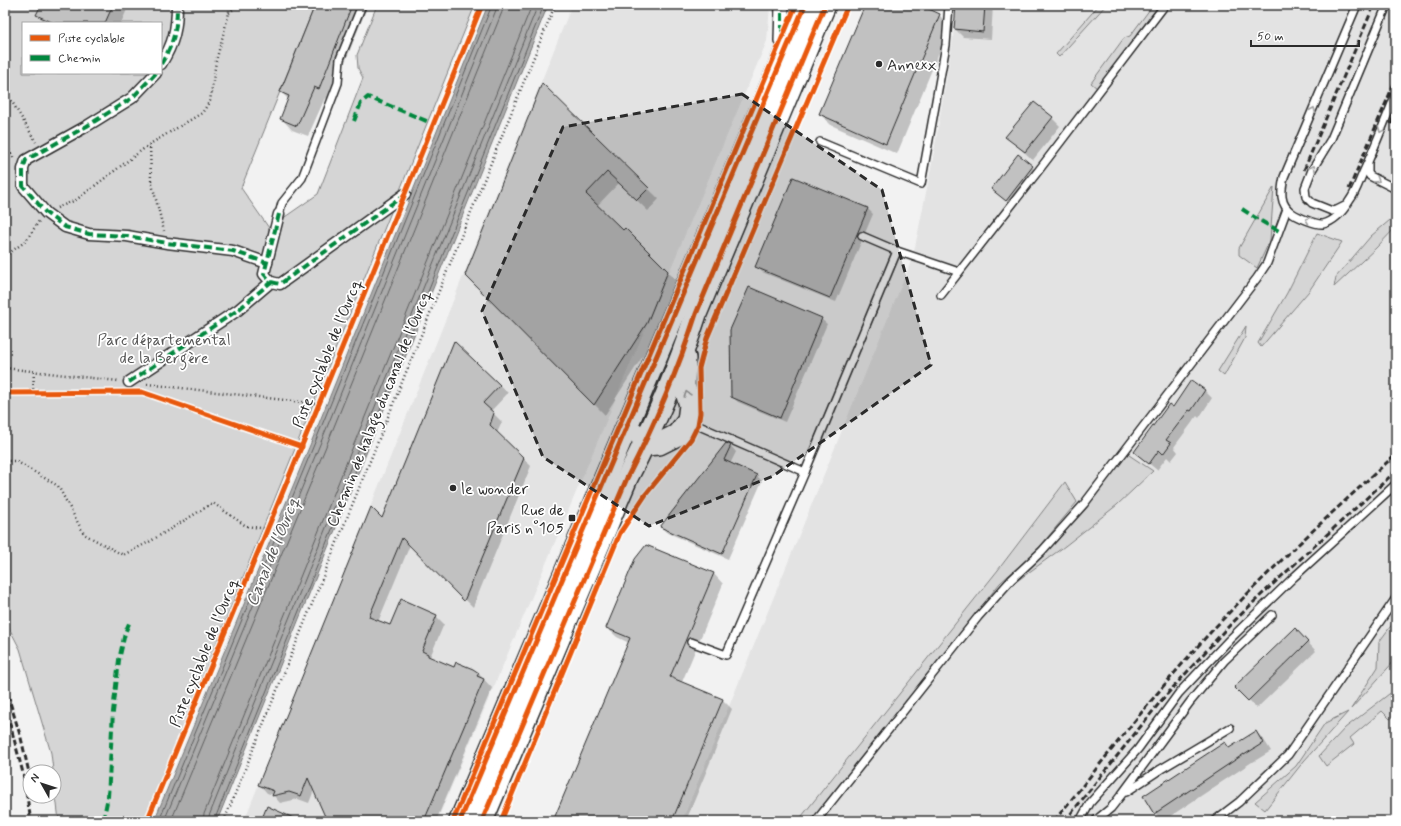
<svg xmlns="http://www.w3.org/2000/svg" width="1401" height="826" viewBox="0 0 1401 826" font-family="Mynerve,sans-serif">
<style>
.built{fill:#e3e3e3}
.green{fill:#d5d5d5;stroke:#808080;fill-rule:evenodd}
.water{fill:#ababab;stroke:#787878}
.shadow{fill:#0003}
.lines{fill:none;stroke-linecap:round;stroke-linejoin:round}
.shore{stroke:#5e5e5e;stroke-width:1}
.building{fill:#c1c1c1;stroke:#2b2b2b}
.service-casing{stroke:#2b2b2b;stroke-width:10}
.pedestrian-casing{stroke:#2b2b2b;stroke-width:13}
.minor-casing{stroke:#2b2b2b;stroke-width:16}
.primary-casing{stroke:#2b2b2b;stroke-width:24}
.path{stroke:#2b2b2b;stroke-width:2.5;stroke-dasharray:1 3;stroke-linecap:butt}
.service{stroke:#fff;stroke-width:7}
.pedestrian{stroke:#fff;stroke-width:10}
.minor{stroke:#fff;stroke-width:13}
.primary{stroke:#fff;stroke-width:21}
.rail{stroke:#2b2b2b;stroke-width:3;stroke-dasharray:6 3;stroke-linecap:butt}
.quiet{stroke:#00873e;stroke-width:4;stroke-dasharray:8 4;stroke-linecap:butt}
.cycleway-casing{stroke:#fff;stroke-width:8}
.cycleway{stroke:#e8590c;stroke-width:5}
.oneway{stroke:#a0a0a0}
.marked{fill:#2b2b2b;fill-opacity:0.2;stroke:#2b2b2b;stroke-width:3;stroke-dasharray:8 5;stroke-linejoin:round}
.poi-dot{fill:#2b2b2b;stroke:#fff;stroke-width:1.5}
.labels{text-anchor:middle;stroke-width:3.5;stroke-linejoin:round;paint-order:stroke}
.poi-label{font-size:16px;fill:#2b2b2b;stroke:#fff;text-anchor:start}
.park-label{font-size:16px;fill:#565656;stroke:#fff}
.street-label{font-size:16px;fill:#2b2b2b;stroke:#fff}
.water-label{font-size:17px;font-style:italic;fill:#585858;stroke:#fff}
</style>
<rect width="100%" height="100%" fill="#f2f2f2"/>
<filter id="ink" filterUnits="userSpaceOnUse"><feTurbulence type="fractalNoise" baseFrequency=".025" numOctaves="2"/><feDisplacementMap in="SourceGraphic" scale="8" xChannelSelector="R" yChannelSelector="G"/><feConvolveMatrix kernelMatrix="1 2 1 2 8 2 1 2 1" color-interpolation-filters="sRGB"/></filter>
<g filter="url(#ink)">
<g class="built">
<polygon points="572,5 768,5 770,6 767,41 437,821 244,821"/>
<polygon points="955,5 1396,5 1396,821 682,821 913,257 932,163 953,39"/>
</g>
<g class="green">
<path d="M 5,5 L 315,5 L 241,188 L 269,228 L 318,194 L 363,78 L 358,68 L 357,55 L 377,5 L 475,5 L 144,821 L 59,821 L 51,753 L 20,649 L 5,620 ZM 23,23 L 161,23 L 161,73 L 23,73 Z"/>
<polygon points="1099,5 1106,5 1059,57 1056,54"/>
<polygon points="1153,5 1159,5 1097,88 1091,83 1124,38 1130,36"/>
<polygon points="1274,187 1270,240 1257,268 1239,255 1239,248"/>
<polygon points="1396,215 1396,227 1376,248 1334,287 1336,277 1371,236"/>
<polygon points="1317,233 1342,242 1309,291 1261,347 1258,343 1287,293"/>
<polygon points="1246,326 1245,338 1224,376 1218,371"/>
<polygon points="1126,453 1153,471 1117,505 1065,546 1006,589 1021,576 1085,510"/>
<polygon points="1065,482 1077,502 1037,550 1000,583 810,821 798,821 998,570"/>
<polygon points="1396,619 1396,659 1351,709 1378,667 1379,642"/>
<polygon points="1396,691 1396,715 1390,719 1382,711 1350,738 1354,744 1326,766 1319,756 1345,728 1389,694"/>
<polygon points="1348,712 1304,761 1265,810 1255,802 1296,766 1325,723"/>
</g>
<polygon class="water" points="488,5 548,5 217,821 154,821 315,433"/>
<g class="shadow">
<polygon points="40,5 129,5 121,23 45,23 38,15 39,11 38,10"/>
<polygon points="316,5 368,5 330,100 325,98 308,136 292,130 281,118 289,100 281,92"/>
<polygon points="866,5 917,5 939,15 950,26 897,154 831,125 820,114"/>
<polygon points="957,5 993,5 991,39 963,37 955,29"/>
<polygon points="543,85 659,199 648,211 619,183 597,206 623,231 625,229 679,283 657,334 605,415 466,275"/>
<polygon points="1052,118 1060,126 1033,160 1007,137"/>
<polygon points="1018,156 1038,172 1012,205 998,194"/>
<polygon points="868,209 873,214 836,302 762,272 757,267"/>
<polygon points="821,319 827,324 785,422 738,402 732,397"/>
<polygon points="454,342 508,393 491,411 502,422 497,433 531,466 473,607 410,545 378,622 390,627 436,616 444,624 430,657 455,668 478,673 492,688 436,821 333,821 314,790 309,803 298,799 280,803 273,795 267,793 260,785 382,520"/>
<polygon points="1205,391 1212,398 1199,418 1197,416 1174,447 1178,452 1171,461 1167,457 1157,470 1135,452 1173,408"/>
<polygon points="726,444 731,446 736,452 730,464 756,475 762,481 728,559 666,532 661,527"/>
<polygon points="646,546 714,574 723,584 682,682 723,700 732,709 686,821 554,821 629,643 617,637 607,628"/>
<polygon points="1295,629 1316,651 1257,708 1236,687"/>
<polygon points="1256,732 1264,740 1271,751 1253,762 1252,762 1163,821 1155,813 1225,743 1230,748"/>
<polygon points="264,816 298,821 269,821"/>
</g>
<g class="lines">
<g class="shore">
<polyline points="159,821 318,435 492,5"/>
<polyline points="164,821 323,437 496,10 497,5"/>
<polyline points="171,821 329,439 502,12 503,5"/>
<polyline points="203,821 204,814 532,5"/>
<polyline points="209,821 209,816 538,5"/>
<polyline points="214,821 544,5"/>
</g>
</g>
<g class="building">
<polygon points="41,5 113,5 105,23 54,23 36,15"/>
<polygon points="315,5 352,5 319,89 314,87 297,126 280,119 289,96 280,92"/>
<polygon points="865,5 920,5 940,14 886,144 819,114"/>
<polygon points="956,5 985,5 983,32 954,29"/>
<polygon points="542,83 649,188 637,200 607,172 586,194 623,230 625,228 668,271 647,323 594,405 465,275"/>
<polygon points="1034,102 1053,117 1025,152 1005,137"/>
<polygon points="1018,154 1033,166 1006,201 991,189"/>
<polygon points="793,177 868,208 830,298 755,267"/>
<polygon points="749,287 822,318 780,418 731,397 730,330"/>
<polygon points="454,341 500,385 483,403 494,413 490,425 524,458 464,601 402,538 369,617 390,625 401,599 437,615 422,651 428,654 428,656 454,667 456,662 473,669 479,673 477,676 484,679 424,821 327,821 308,778 301,796 289,792 272,796 274,791 258,785 371,507 382,518"/>
<polygon points="1191,380 1205,390 1191,411 1189,410 1166,440 1171,443 1163,454 1159,450 1149,464 1134,452 1169,404 1173,407"/>
<polygon points="726,443 731,445 724,460 757,475 722,554 660,527"/>
<polygon points="646,545 714,573 670,677 723,699 672,821 553,821 630,638 606,628 635,559"/>
<polygon points="1295,628 1308,642 1248,701 1234,687"/>
<polygon points="1256,731 1263,743 1244,755 1244,754 1154,814 1143,796 1225,742 1229,748"/>
<polygon points="267,806 300,821 273,821 263,816"/>
</g>
<g class="lines">
<g class="service-casing">
<g id="service">
<path d="M 1357,5 L 1284,177 C 1281,191 1279,204 1292,213 C 1298,217 1316,225 1323,224 C 1336,221 1344,210 1350,200 C 1356,192 1359,182 1363,173 C 1375,147 1385,120 1396,94"/>
<polyline points="820,142 921,184 946,45 949,5"/>
<polyline points="1368,164 1368,173 1370,176 1396,189"/>
<polyline points="1345,206 1337,210 1332,211 1312,203 1306,197 1305,188 1312,170 1331,139 1387,5"/>
<polyline points="279,214 282,203 302,178 338,83 340,59 362,5"/>
<polyline points="897,251 959,272"/>
<polyline points="941,295 1039,170 1165,5"/>
<polyline points="690,422 805,472 897,251 862,236"/>
<polyline points="691,642 726,655 805,472"/>
<polyline points="1126,792 1161,769 1230,728"/>
<polyline points="816,821 978,617 1011,580 1042,551 1084,504 1257,278 1267,263 1287,209"/>
<polyline points="1080,821 1090,803 1138,749 1179,693 1229,640 1294,577 1396,484"/>
<polyline points="1095,821 1111,808 1122,794 1190,702 1224,661 1272,615"/>
<polyline points="1214,821 1239,802 1288,755 1396,598"/>
</g>
</g>
<g class="pedestrian-casing">
<g id="pedestrian">
<path d="M 161,64 C 174,43 177,29 177,5"/>
<polyline points="156,73 132,98 87,126 26,160 23,169 23,186 46,213 65,227 89,234 127,236 167,243 233,251 267,263"/>
<polyline points="279,214 264,274 271,282 280,284 405,194"/>
<polyline points="129,382 238,310 271,282"/>
</g>
</g>
<g class="minor-casing">
<polyline id="minor" points="781,41 782,5"/>
</g>
<g class="primary-casing">
<g id="primary">
<polyline points="641,435 644,445 659,444 677,435 688,421 690,405 684,386 685,358"/>
<polyline points="460,821 805,5"/>
<path d="M 482,821 L 627,478 C 654,426 678,370 696,314 L 825,5"/>
</g>
</g>
<g class="path">
<polyline points="229,13 238,5"/>
<polyline points="5,90 36,142"/>
<polyline points="5,143 14,159"/>
<polyline points="150,144 151,180 164,231"/>
<polyline points="57,208 76,200 150,144 202,113 210,101 216,61 229,13 229,5"/>
<polyline points="1257,219 1261,221"/>
<polyline points="5,256 26,241 39,221"/>
<polyline points="5,368 118,381"/>
<polyline points="147,384 319,404"/>
<polyline points="33,393 34,371"/>
<polyline points="5,461 16,461 58,486 84,534 123,555 149,542 213,503 246,526 268,529"/>
<polyline points="224,821 555,5"/>
</g>
<use href="#service" class="service"/>
<use href="#pedestrian" class="pedestrian"/>
<use href="#minor" class="minor"/>
<use href="#primary" class="primary"/>
<g class="rail">
<polyline points="1391,124 1396,111"/>
<polyline points="1304,170 1374,5"/>
<polyline points="1349,189 1396,79"/>
<polyline points="5,686 21,738 30,777"/>
<polyline points="5,705 23,773 31,821"/>
<path d="M 1054,821 C 1105,759 1154,694 1208,635 C 1267,571 1332,513 1396,454"/>
<polyline points="1065,821 1161,701 1224,631 1259,597 1396,471"/>
</g>
<g class="quiet">
<polyline points="782,33 782,5"/>
<path d="M 161,64 C 174,43 177,29 177,5"/>
<polyline points="156,73 132,98 87,126 26,160 23,169 23,186 46,213 65,227 89,234 127,236 167,243 233,251 267,263"/>
<polyline points="354,121 361,103 368,97 434,124"/>
<polyline points="1242,209 1257,219"/>
<polyline points="279,214 264,274 271,282 280,284 404,195"/>
<polyline points="1261,221 1279,231"/>
<polyline points="129,382 238,310 271,282"/>
<polyline points="103,821 108,797 113,712 119,660 125,633 130,621"/>
</g>
<g class="cycleway-casing">
<g id="cycleway">
<polyline points="5,393 142,392 302,447"/>
<polyline points="147,821 319,404 482,5"/>
<polyline points="453,821 796,5"/>
<polyline points="460,821 805,5"/>
<path d="M 482,821 L 627,478 C 654,426 678,370 696,314 L 825,5"/>
<polyline points="501,821 620,533 646,494 691,439 698,425 700,413 699,368 707,338 848,5"/>
</g>
</g>
<use href="#cycleway" class="cycleway"/>
</g>
<defs><path id="oneway-chevron" d="M-2-3.5L2.5 0L-2 3.5" fill="none" stroke-width="1.6" stroke-linecap="round" stroke-linejoin="round"/></defs>
<g class="oneway">
<use href="#oneway-chevron" transform="translate(1313 110) rotate(-67)"/>
<use href="#oneway-chevron" transform="translate(1381 130) rotate(112)"/>
<use href="#oneway-chevron" transform="translate(1313 168) rotate(-62)"/>
<use href="#oneway-chevron" transform="translate(1377 180) rotate(31)"/>
<use href="#oneway-chevron" transform="translate(1308 220) rotate(-158)"/>
<use href="#oneway-chevron" transform="translate(687 394) rotate(-108)"/>
</g>
</g>
<path class="marked" d="M 742,94 L 882,190 L 931,365 L 773,476 L 649,526 L 543,457 L 482,311 L 563,127 Z"/>
<g class="poi-dot">
<circle cx="879" cy="64" r="4"/>
<circle cx="453" cy="488" r="4"/>
<rect x="568" y="514" width="8" height="8" rx="2"/>
</g>
<g class="labels">
<g class="poi-label">
<text x="887" y="70">Annexx</text>
<text x="461" y="494">le wonder</text>
<text x="564" y="515" text-anchor="end">Rue de<tspan x="564" dy="18">Paris n°105</tspan></text>
</g>
<g class="park-label">
<text x="164" y="345">Parc départemental<tspan x="164" dy="18">de la Bergère</tspan></text>
</g>
<g class="street-label">
<text transform="translate(326 353) rotate(-68)" y="6">Piste cyclable de l'Ourcq</text>
<text transform="translate(378 408) rotate(-68)" y="6">Chemin de halage du canal de l'Ourcq</text>
<text transform="translate(203 652) rotate(-68)" y="6">Piste cyclable de l'Ourcq</text>
</g>
<g class="water-label">
<text transform="translate(272 551) rotate(-68)" y="6">Canal de l'Ourcq</text>
</g>
</g>
<rect width="1401" height="826" fill="none" stroke="#fff" stroke-width="20"/>
<rect x="10" y="10" width="1381" height="806" fill="none" stroke="#2b2b2b" stroke-width="1.5" filter="url(#ink)"/>
<rect x="22" y="22" width="140" height="52" fill="#ffffff" stroke="#aaaaaa"/>
<rect x="30" y="35" width="20" height="6" fill="#e8590c" stroke="#aaaaaa"/>
<text x="58" y="42" font-size="12" fill="#2b2b2b">Piste cyclable</text>
<rect x="30" y="55" width="20" height="6" fill="#00873e" stroke="#aaaaaa"/>
<text x="58" y="62" font-size="12" fill="#2b2b2b">Chemin</text>
<g transform="translate(42 784) rotate(309)"><circle r="19" fill="#ffffff" stroke="#aaaaaa"/>
<path d="M0-3L7 15L0 10L-7 15Z" fill="#2b2b2b"/>
<text y="-6" font-size="11" font-weight="bold" text-anchor="middle" fill="#2b2b2b">N</text>
</g>
<path d="M1251 40v6h108v-6" fill="none" stroke="#2b2b2b" stroke-width="2"/>
<text x="1257" y="40" font-size="12" fill="#2b2b2b" stroke="#ffffff" stroke-width="3" paint-order="stroke">50 m</text>
</svg>
